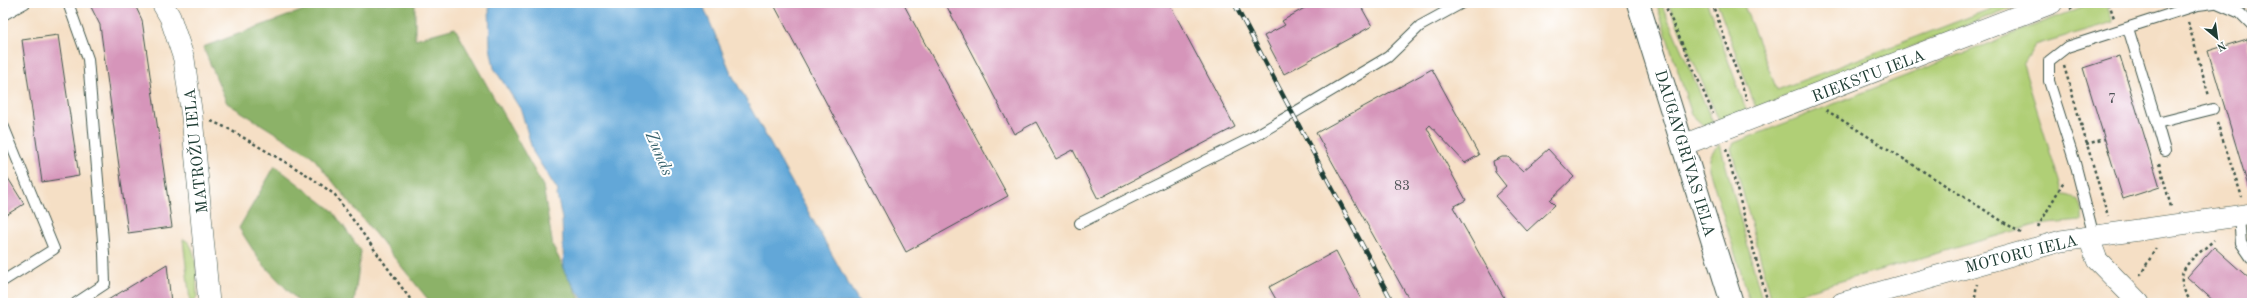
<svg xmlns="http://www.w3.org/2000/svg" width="2255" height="306" viewBox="0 0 2255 306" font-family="'Old Standard TT',serif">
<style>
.green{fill:#b0cf76;stroke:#688655}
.forest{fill:#8cb267;stroke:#56784e}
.water{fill:#62a7d8;stroke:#407286}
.building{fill:#d695ba}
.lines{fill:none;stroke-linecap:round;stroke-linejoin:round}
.lane-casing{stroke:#3f554a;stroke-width:12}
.street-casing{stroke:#3f554a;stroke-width:22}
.secondary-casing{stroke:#3f554a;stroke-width:24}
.path{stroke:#3f554a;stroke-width:2.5;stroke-dasharray:3 3;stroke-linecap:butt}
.lane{stroke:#fff;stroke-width:10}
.street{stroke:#fff;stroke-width:21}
.secondary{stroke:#fff;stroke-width:22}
.rail-casing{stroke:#1f3d34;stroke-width:4.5}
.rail{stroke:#fff;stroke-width:3;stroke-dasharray:9;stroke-linecap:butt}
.labels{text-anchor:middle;stroke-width:4;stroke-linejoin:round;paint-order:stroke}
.number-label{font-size:14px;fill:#4d5356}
.street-label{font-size:16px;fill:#1f3d34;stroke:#fff}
.water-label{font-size:17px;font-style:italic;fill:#36626d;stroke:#fff}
</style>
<rect width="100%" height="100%" fill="#fff"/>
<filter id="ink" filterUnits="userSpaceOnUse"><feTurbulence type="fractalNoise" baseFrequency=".025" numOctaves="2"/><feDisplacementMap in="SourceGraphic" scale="8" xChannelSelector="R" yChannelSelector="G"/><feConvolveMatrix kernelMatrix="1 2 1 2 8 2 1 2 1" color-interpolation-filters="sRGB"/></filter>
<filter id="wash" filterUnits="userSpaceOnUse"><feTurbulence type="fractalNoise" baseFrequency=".012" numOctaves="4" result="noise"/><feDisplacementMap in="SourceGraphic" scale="16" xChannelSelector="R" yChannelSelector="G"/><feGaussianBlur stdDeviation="0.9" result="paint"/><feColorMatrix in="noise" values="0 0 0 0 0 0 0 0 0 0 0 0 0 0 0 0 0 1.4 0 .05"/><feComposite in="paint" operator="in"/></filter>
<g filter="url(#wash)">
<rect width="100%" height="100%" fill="#f5dfc5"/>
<g class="green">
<polygon points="1659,3 1661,3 1714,125 1704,126 1692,115 1658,9"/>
<polygon points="1668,3 1707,3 1747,112 1720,123"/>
<polygon points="1717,3 1743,3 1777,90 2006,3 2023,3 1756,108"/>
<path d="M 2092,3 L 2106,3 L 2113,22 L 2035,45 L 2023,65 L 2063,194 C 2079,194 2083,208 2082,221 L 2035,225 L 1772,301 L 1731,148 L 1734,143 Z"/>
<path d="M 1720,144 L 1763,303 L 1750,302 L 1709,169 C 1709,158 1711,151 1720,144 Z"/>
<path d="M 183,239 C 199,244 196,282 197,297 L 192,303 L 187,303 L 190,301 Z"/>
</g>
<g class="forest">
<polygon points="323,3 415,3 415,39 455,28 543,186 553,247 582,303 431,303 312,156 227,103 203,47"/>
<polygon points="275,166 332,210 361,251 354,303 300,303 260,261 239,228"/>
</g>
<polygon class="water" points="489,3 702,3 731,73 859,303 585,303 564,271 562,219 557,195 558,191 533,152 521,110 494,68 490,47"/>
<g id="blocks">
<g class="building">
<polygon points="89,3 134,3 142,20 172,227 128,233 100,25"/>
<polygon points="773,3 903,3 1008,196 906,252"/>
<polygon points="945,3 1169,3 1235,127 1098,199 1073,150 1056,159 1036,122 1014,134"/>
<polygon points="1313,3 1359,3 1372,26 1284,74 1264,36 1285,25 1282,21"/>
<polygon points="58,35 79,176 42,182 22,40"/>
<polygon points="2247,39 2252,56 2252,186 2248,186 2208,51"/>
<polygon points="2120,56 2160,187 2123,199 2083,68"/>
<polygon points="1432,69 1479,155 1465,163 1430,125 1427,128 1466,200 1453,207 1507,303 1411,303 1316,133"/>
<polygon points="1548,149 1574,177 1550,200 1555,205 1527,231 1495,196 1506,186 1495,172 1493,161 1502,157 1508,157 1523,171"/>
<polygon points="3,170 24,204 3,217"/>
<polygon points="2214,247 2252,281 2252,303 2216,303 2187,277"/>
<polygon points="1336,251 1363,303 1278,303 1269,287"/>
<polygon points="167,264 171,303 103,303"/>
</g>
</g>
</g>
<g filter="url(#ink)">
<use href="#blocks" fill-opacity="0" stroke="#3f554a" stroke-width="1"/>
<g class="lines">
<g class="lane-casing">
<g id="lane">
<polyline points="68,3 88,59 104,253 105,284 76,303"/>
<polyline points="2217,3 2240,13 2252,25"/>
<polyline points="3,15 25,3"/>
<polyline points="2128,28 2157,123 2213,109"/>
<polyline points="2157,123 2165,151"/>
<polyline points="3,125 54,249 3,281"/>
<polyline points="2239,216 2241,243 2252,259"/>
<polyline points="1080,223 1255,136 1388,57 1420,26 1462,3"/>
<polyline points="2094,237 2075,163 2049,81 2049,61 2067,47 2198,5 2214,3"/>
</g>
</g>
<g class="street-casing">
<g id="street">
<polyline points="162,3 170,17 184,59 192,117 209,303"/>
<polyline points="1683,145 2052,3"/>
<polyline points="2089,238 2097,260 2139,303"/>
<polyline points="1842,303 2061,241 2252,214"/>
</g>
</g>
<g class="secondary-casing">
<polyline id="secondary" points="1638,3 1732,303"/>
</g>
<g class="path">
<polyline points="1664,3 1713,113"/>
<polyline points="1712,3 1747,100"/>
<polyline points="2109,3 2114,18"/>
<polyline points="2070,9 2085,3"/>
<polyline points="2188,22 2209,96"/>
<polyline points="2064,66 2108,216"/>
<polyline points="1826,110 2021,233"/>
<polyline points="211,121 227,128 309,176 335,195 413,303"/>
<polyline points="2217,122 2242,197"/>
<polyline points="2086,144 2105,139"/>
<polyline points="1726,149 1768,303"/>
<polyline points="2159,163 2171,207"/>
<polyline points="2038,227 2064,181"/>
<polyline points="2140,276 2156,248"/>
<polyline points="1974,303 1977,284"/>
<path d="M 2192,303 C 2167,270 2193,260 2214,240"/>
</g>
<use href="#lane" class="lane"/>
<use href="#street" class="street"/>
<use href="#secondary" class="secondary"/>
<g class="rail-casing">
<polyline id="rail" points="1234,3 1393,303"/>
</g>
<use href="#rail" class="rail"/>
</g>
</g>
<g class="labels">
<g class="number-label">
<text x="2112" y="103">7</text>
<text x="1402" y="190">83</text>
</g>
<g class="street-label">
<text transform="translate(1868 75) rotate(-21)" y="6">RIEKSTU IELA</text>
<text transform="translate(195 151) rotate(-96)" y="6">MATROŽU IELA</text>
<text transform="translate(1686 153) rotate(73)" y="6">DAUGAVGRĪVAS IELA</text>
<text transform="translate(2021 253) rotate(-14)" y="6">MOTORU IELA</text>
</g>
<g class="water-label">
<text transform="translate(660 153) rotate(67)" y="6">Zunds</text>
</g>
</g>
<rect width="2255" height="306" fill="none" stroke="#fff" stroke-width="16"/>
<g transform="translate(2217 38) rotate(151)" stroke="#ffffff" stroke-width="3" paint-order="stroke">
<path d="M0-3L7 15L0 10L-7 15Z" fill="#1f3d34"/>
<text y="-6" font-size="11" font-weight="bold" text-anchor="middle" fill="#1f3d34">N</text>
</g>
</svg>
